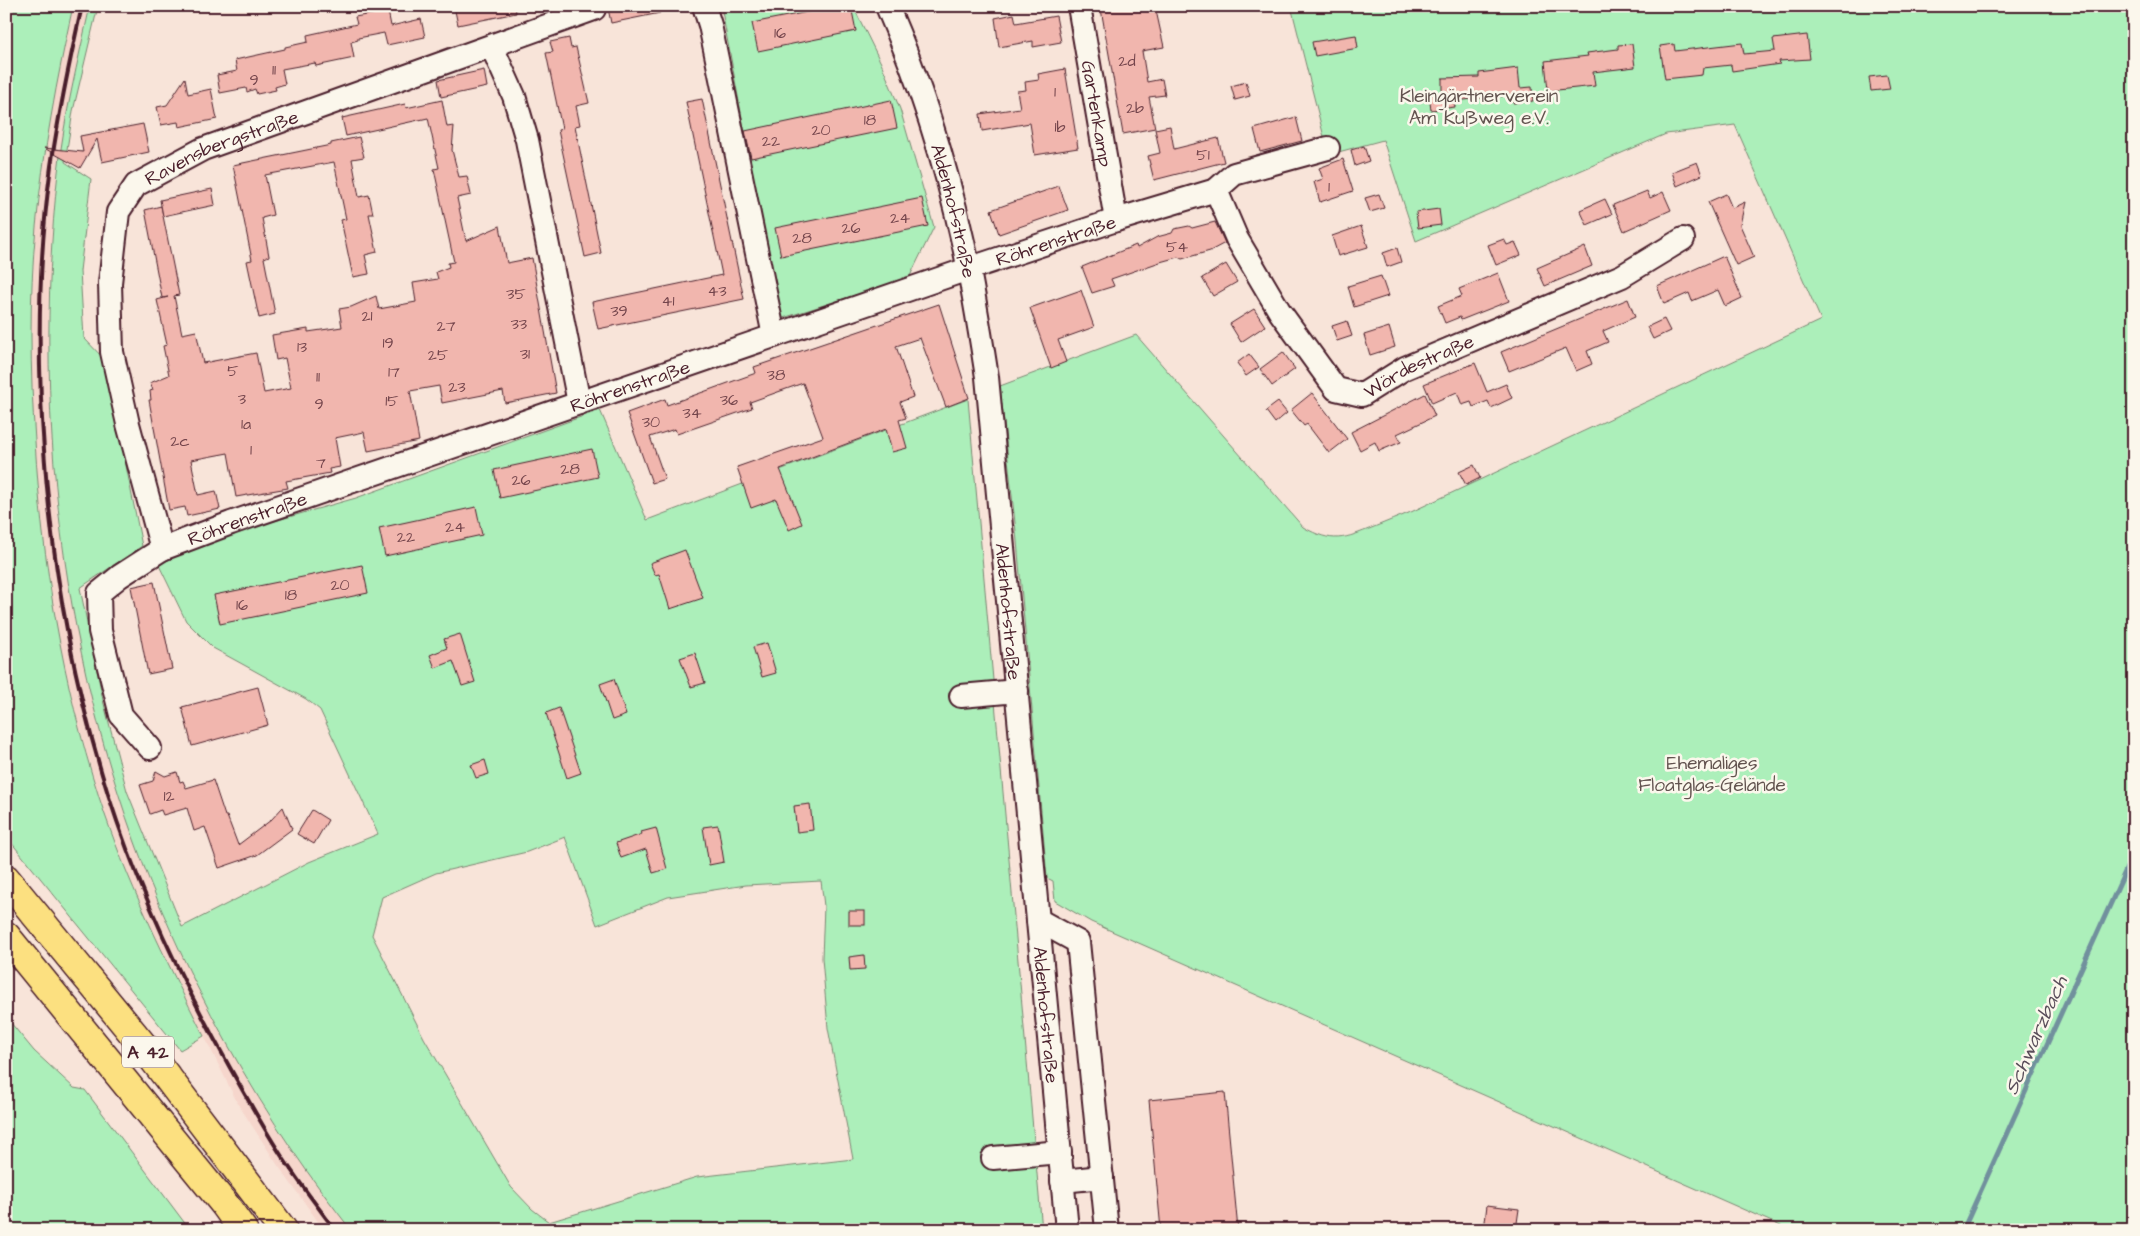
<svg xmlns="http://www.w3.org/2000/svg" width="2140" height="1236" viewBox="0 0 2140 1236" font-family="'Architects Daughter',sans-serif">
<style>
.built{fill:#f6d6cc}
.green{fill:#acefba;stroke:#7b8772;fill-rule:evenodd}
.lines{fill:none;stroke-linecap:round;stroke-linejoin:round}
.stream{stroke:#71909d;stroke-width:5}
.building{fill:#f1b6ae;stroke:#4a1f2b}
.minor-casing{stroke:#4a1f2b;stroke-width:26}
.highway-casing{stroke:#4a1f2b;stroke-width:31}
.minor{stroke:#fbf7ec;stroke-width:22}
.highway{stroke:#fce080;stroke-width:28}
.rail{stroke:#4a1f2b;stroke-width:4}
.labels{text-anchor:middle;stroke-width:5;stroke-linejoin:round;paint-order:stroke}
.number-label{font-size:16px;fill:#74454c}
.shield{fill:#fbf7ec;stroke:#7f6065;stroke-width:1}
.shield-label{font-size:18px;font-weight:bold;fill:#4a1f2b}
.park-label{font-size:19px;fill:#62534f;stroke:#fbf7ec}
.street-label{font-size:19px;fill:#4a1f2b;stroke:#fbf7ec}
.water-label{font-size:20px;font-style:italic;fill:#5a4e5a;stroke:#fbf7ec}
</style>
<rect width="100%" height="100%" fill="#f8e4d9"/>
<filter id="ink" filterUnits="userSpaceOnUse"><feTurbulence type="fractalNoise" baseFrequency=".02" numOctaves="2"/><feDisplacementMap in="SourceGraphic" scale="10" xChannelSelector="R" yChannelSelector="G"/><feConvolveMatrix kernelMatrix="1 2 1 2 8 2 1 2 1" color-interpolation-filters="sRGB"/></filter>
<g filter="url(#ink)">
<polygon class="built" points="73,6 90,6 72,88 58,168 52,230 48,315 49,395 57,511 75,620 93,702 118,793 151,885 171,933 219,1028 256,1093 294,1153 351,1230 324,1230 277,1164 238,1104 157,941 135,893 99,797 74,707 55,623 39,514 32,396 31,315 36,228 44,165 56,82"/>
<g class="green">
<path d="M 6,6 L 73,6 C 57,79 43,153 36,227 C 29,298 30,370 35,441 C 42,561 62,681 99,797 C 126,880 165,958 204,1036 L 180,1050 L 6,836 Z"/>
<path d="M 90,6 L 98,6 L 73,111 L 65,162 L 91,179 L 80,271 L 84,338 L 105,360 L 142,546 L 80,588 L 103,700 L 127,791 L 182,927 L 309,862 L 378,834 L 320,710 L 306,699 L 213,648 L 186,621 L 154,555 L 356,498 L 600,410 L 647,520 L 968,399 L 1042,1230 L 351,1230 C 331,1204 311,1178 293,1151 C 246,1081 204,1006 170,929 C 66,696 30,425 58,172 C 64,117 78,61 90,6 ZM 565,837 L 597,925 L 668,897 L 746,885 L 821,881 L 824,906 L 822,958 L 828,1028 L 853,1159 L 697,1177 L 549,1222 L 532,1209 L 511,1187 L 424,1038 L 372,935 L 382,897 L 436,873 L 527,852 Z"/>
<polygon points="721,6 853,6 881,63 900,109 934,227 909,278 780,319"/>
<path d="M 1291,6 L 2134,6 L 2134,1230 L 1790,1230 L 1091,922 L 1055,901 L 1053,881 L 1047,878 L 1017,541 L 1000,386 L 1136,335 L 1303,527 C 1333,544 1344,539 1374,527 C 1386,522 1399,517 1411,512 L 1821,320 L 1735,125 L 1666,134 L 1416,241 L 1383,140 L 1331,154 L 1325,141 Z"/>
<polygon points="6,1017 34,1051 74,1088 85,1090 190,1230 6,1230"/>
</g>
<g class="lines">
<polyline class="stream" points="1963,1230 2134,852"/>
</g>
<g class="building">
<polygon points="454,6 515,6 516,13 458,25"/>
<polygon points="616,6 660,6 660,13 611,23 608,8"/>
<polygon points="838,6 851,6 856,31 758,51 752,23"/>
<polygon points="1120,6 1155,6 1164,47 1142,51 1147,82 1162,79 1165,95 1149,97 1155,128 1123,134 1101,9"/>
<polygon points="388,11 391,26 421,19 425,37 387,45 384,33 358,38 358,40 351,42 354,58 316,66 315,63 282,69 285,84 275,87 276,90 257,94 255,89 247,92 246,88 220,93 217,75 237,71 235,60 285,49 285,47 308,42 307,35 357,24 355,17"/>
<polygon points="1014,14 1016,23 1056,16 1061,42 1033,47 1033,41 999,47 995,18"/>
<polygon points="1356,35 1358,48 1315,56 1312,42"/>
<polygon points="1807,35 1810,59 1779,61 1780,64 1732,71 1731,65 1703,68 1702,75 1665,79 1660,46 1674,44 1675,51 1742,43 1744,54 1775,51 1773,39"/>
<polygon points="569,38 571,48 576,47 589,103 576,106 580,125 575,126 601,253 585,257 562,149 558,130 562,129 546,53 553,52 550,42"/>
<polygon points="1632,44 1635,67 1593,72 1595,86 1548,91 1545,61 1588,56 1587,53 1618,49 1618,45"/>
<polygon points="1518,68 1520,88 1532,87 1533,101 1513,103 1512,95 1454,101 1455,107 1431,110 1429,95 1442,93 1442,78 1479,77 1479,73"/>
<polygon points="1065,69 1078,148 1035,155 1030,123 982,131 980,114 1020,108 1017,91 1026,90 1025,82 1039,80 1038,74"/>
<polygon points="484,70 487,87 441,97 438,80"/>
<polygon points="1887,75 1890,89 1871,91 1869,77"/>
<polygon points="185,78 188,94 211,89 217,119 179,127 178,122 161,125 157,107 167,105"/>
<polygon points="1246,82 1250,96 1235,100 1231,86"/>
<polygon points="702,99 744,299 598,329 592,302 722,275 686,102"/>
<polygon points="442,100 447,127 454,126 452,150 459,177 467,176 471,195 457,198 466,241 500,226 507,263 532,258 556,393 505,403 503,391 442,403 439,386 410,391 419,441 368,451 364,432 335,438 340,467 329,469 330,473 286,481 288,488 236,497 228,453 191,460 198,495 216,491 220,509 187,516 185,507 169,510 149,400 151,400 150,391 153,390 150,383 169,375 163,346 167,345 157,300 168,297 162,298 145,210 161,206 179,295 174,296 182,334 196,331 203,363 256,353 264,393 291,388 285,358 276,360 272,335 308,329 308,332 342,327 339,309 351,307 376,296 379,309 416,302 413,283 438,279 436,272 449,267 448,263 454,262 434,169 439,168 428,118 346,136 342,118 405,104 406,108"/>
<polygon points="891,100 897,128 751,158 745,131"/>
<polygon points="1296,117 1302,141 1260,152 1254,129"/>
<polygon points="143,124 149,152 102,162 97,139 80,168 44,148 83,152 80,136"/>
<polygon points="1170,126 1174,149 1218,138 1224,162 1154,180 1148,156 1160,153 1155,129"/>
<polygon points="359,137 364,157 352,159 359,197 369,195 373,214 369,214 377,252 365,255 369,274 353,277 341,220 346,219 334,162 265,175 273,215 262,218 269,256 264,258 275,314 259,318 247,261 252,260 233,165 331,145 331,143"/>
<polygon points="1364,146 1369,161 1355,166 1351,150"/>
<polygon points="1343,159 1353,191 1320,202 1314,182 1323,179 1319,168"/>
<polygon points="1697,162 1702,175 1677,186 1672,172"/>
<polygon points="1059,186 1068,210 999,234 991,210"/>
<polygon points="212,189 215,205 163,216 160,200"/>
<polygon points="1647,191 1650,198 1663,192 1671,210 1624,231 1613,205"/>
<polygon points="1379,194 1384,208 1370,212 1365,198"/>
<polygon points="1726,194 1732,208 1745,202 1740,225 1754,257 1736,265 1708,202"/>
<polygon points="922,198 928,226 781,256 775,228"/>
<polygon points="1605,199 1612,214 1587,225 1580,210"/>
<polygon points="1439,209 1441,225 1418,228 1416,212"/>
<polygon points="1215,222 1225,243 1210,251 1182,259 1178,257 1160,262 1111,279 1114,286 1092,293 1082,267 1136,245 1137,248 1157,237 1172,233 1174,229 1189,226 1192,228"/>
<polygon points="1361,226 1368,247 1338,256 1332,236"/>
<polygon points="1504,239 1507,245 1515,242 1521,255 1496,265 1488,245"/>
<polygon points="1585,247 1592,266 1545,286 1537,268"/>
<polygon points="1397,248 1401,262 1387,267 1383,253"/>
<polygon points="1724,256 1742,298 1725,306 1718,290 1692,301 1689,293 1664,304 1657,286"/>
<polygon points="1226,264 1237,282 1213,296 1202,278"/>
<polygon points="1498,273 1509,301 1461,320 1460,317 1445,323 1438,306 1462,296 1459,289"/>
<polygon points="1381,276 1388,296 1354,307 1348,286"/>
<polygon points="1081,290 1094,327 1058,340 1066,362 1051,368 1030,308"/>
<polygon points="1628,299 1635,317 1603,331 1608,342 1587,351 1592,364 1576,371 1566,348 1509,371 1501,352"/>
<polygon points="939,304 969,398 946,407 920,338 896,346 913,397 900,402 906,418 899,420 907,448 892,452 886,429 780,469 802,524 789,530 776,499 751,508 737,467 823,437 803,383 750,402 752,408 677,434 675,429 650,437 665,479 652,483 627,413 665,399 667,405 756,373 754,367"/>
<polygon points="1254,309 1265,326 1241,342 1230,324"/>
<polygon points="1664,319 1670,331 1653,339 1647,327"/>
<polygon points="1347,321 1352,336 1337,341 1332,326"/>
<polygon points="1389,327 1395,347 1370,355 1364,335"/>
<polygon points="1283,352 1295,369 1272,386 1260,369"/>
<polygon points="1249,354 1259,367 1246,376 1237,363"/>
<polygon points="1475,363 1487,392 1506,384 1512,398 1491,408 1488,401 1473,407 1471,402 1462,405 1457,392 1432,403 1424,384"/>
<polygon points="1312,393 1347,439 1329,453 1307,424 1304,426 1291,410"/>
<polygon points="1425,394 1435,416 1397,434 1401,442 1379,451 1375,442 1360,450 1351,432"/>
<polygon points="1278,402 1287,413 1275,423 1266,411"/>
<polygon points="592,449 598,477 500,498 494,470"/>
<polygon points="1474,465 1480,478 1466,485 1459,472"/>
<polygon points="476,507 482,535 385,556 379,528"/>
<polygon points="685,550 703,598 670,609 659,574 655,575 650,563"/>
<polygon points="362,565 368,593 220,624 214,595"/>
<polygon points="154,582 172,669 148,674 131,587"/>
<polygon points="460,634 475,682 462,686 453,661 435,668 430,655 447,648 444,639"/>
<polygon points="767,643 776,673 762,677 753,647"/>
<polygon points="695,653 705,683 691,687 680,658"/>
<polygon points="614,679 626,715 612,720 600,684"/>
<polygon points="258,687 268,725 192,746 182,707"/>
<polygon points="559,708 581,773 567,778 546,713"/>
<polygon points="485,760 489,774 476,778 471,765"/>
<polygon points="156,771 165,776 177,772 180,782 183,781 186,788 213,780 225,816 227,816 238,845 271,820 283,807 292,829 257,855 219,868 205,827 194,831 187,808 163,815 161,810 150,814 140,785 153,781"/>
<polygon points="810,804 813,830 797,832 794,806"/>
<polygon points="312,810 328,820 314,844 297,834"/>
<polygon points="718,825 724,862 709,865 703,827"/>
<polygon points="656,828 667,869 653,873 646,849 621,858 616,843 642,834 641,832"/>
<rect x="849" y="911" width="16" height="14"/>
<polygon points="864,955 865,969 850,970 849,957"/>
<polygon points="1225,1092 1238,1230 1161,1230 1149,1100"/>
<polygon points="1487,1205 1519,1209 1516,1230 1484,1230"/>
</g>
<g class="lines">
<g class="minor-casing">
<g id="minor">
<polyline points="704,6 710,25 774,336"/>
<path id="s1" d="M 887,6 C 920,82 945,161 963,242 C 973,286 980,332 987,377 L 1067,1230"/>
<path id="s2" d="M 1079,6 L 1116,220"/>
<polyline points="492,47 514,96 527,140 579,403"/>
<path id="s3" d="M 1216,190 L 1237,239 L 1280,312 L 1336,389 L 1362,395 L 1405,368 L 1622,276 L 1683,239"/>
<path id="s4" d="M 162,549 L 128,424 L 112,352 L 110,283 L 118,212 L 136,185 L 203,149 L 594,9"/>
<polyline points="961,696 1017,691"/>
<path id="s5" d="M 150,748 L 121,715 L 100,631 L 99,593 L 120,576 L 162,549 L 231,523 L 968,269 L 1116,220 L 1216,190 L 1234,174 L 1328,148"/>
<polyline points="1038,920 1078,942 1107,1230"/>
<polyline points="993,1158 1060,1152"/>
<polyline points="1062,1181 1102,1177"/>
</g>
</g>
<g class="highway-casing">
<g id="highway">
<polyline points="6,879 145,1048 283,1230"/>
<polyline points="6,936 225,1205 243,1230"/>
</g>
</g>
<use href="#minor" class="minor"/>
<use href="#highway" class="highway"/>
<path class="rail" d="M 82,6 C 70,59 59,112 51,166 C 38,260 37,356 44,450 C 52,567 73,682 108,794 C 138,888 181,980 229,1066 C 247,1098 265,1131 285,1161 C 301,1185 318,1207 335,1230"/>
</g>
</g>
<g class="labels">
<g class="number-label">
<text x="780" y="38">16</text>
<text x="1127" y="66">2d</text>
<text x="274" y="75">11</text>
<text x="254" y="85">9</text>
<text x="1055" y="97">1</text>
<text x="1135" y="113">2b</text>
<text x="870" y="125">18</text>
<text x="1060" y="132">1b</text>
<text x="821" y="135">20</text>
<text x="771" y="146">22</text>
<text x="1203" y="160">51</text>
<text x="1329" y="192">1</text>
<text x="900" y="223">24</text>
<text x="851" y="233">26</text>
<text x="802" y="243">28</text>
<text x="1177" y="252">54</text>
<text x="717" y="296">43</text>
<text x="516" y="299">35</text>
<text x="668" y="306">41</text>
<text x="619" y="316">39</text>
<text x="367" y="321">21</text>
<text x="519" y="329">33</text>
<text x="446" y="331">27</text>
<text x="388" y="348">19</text>
<text x="302" y="352">13</text>
<text x="525" y="359">31</text>
<text x="438" y="360">25</text>
<text x="233" y="376">5</text>
<text x="394" y="377">17</text>
<text x="776" y="380">38</text>
<text x="318" y="382">11</text>
<text x="457" y="392">23</text>
<text x="242" y="404">3</text>
<text x="729" y="405">36</text>
<text x="392" y="406">15</text>
<text x="319" y="409">9</text>
<text x="692" y="418">34</text>
<text x="651" y="427">30</text>
<text x="246" y="429">1a</text>
<text x="180" y="446">2c</text>
<text x="251" y="455">1</text>
<text x="321" y="468">7</text>
<text x="570" y="474">28</text>
<text x="521" y="485">26</text>
<text x="455" y="532">24</text>
<text x="406" y="542">22</text>
<text x="340" y="590">20</text>
<text x="291" y="600">18</text>
<text x="242" y="610">16</text>
<text x="169" y="801">12</text>
</g>
<rect class="shield" x="122" y="1036.5" width="52" height="31" rx="4"/>
<g class="shield-label">
<text x="148" y="1058">A 42</text>
</g>
<g class="park-label">
<text x="1479" y="102">Kleingärtnerverein<tspan x="1479" dy="22">Am Kußweg e.V.</tspan></text>
<text x="1712" y="769">Ehemaliges<tspan x="1712" dy="22">Floatglas-Gelände</tspan></text>
</g>
<g class="street-label">
<text dy="7" stroke="none"><textPath href="#s2" startOffset="109">Gartenkamp</textPath></text>
<text dy="7" stroke="none"><textPath href="#s4" startOffset="470">Ravensbergstraße</textPath></text>
<text dy="7" stroke="none"><textPath href="#s1" startOffset="216">Aldenhofstraße</textPath></text>
<text dy="7" stroke="none"><textPath href="#s5" startOffset="1191">Röhrenstraße</textPath></text>
<text dy="7" stroke="none"><textPath href="#s3" startOffset="324">Wördestraße</textPath></text>
<text dy="7" stroke="none"><textPath href="#s5" startOffset="741">Röhrenstraße</textPath></text>
<text dy="7" stroke="none"><textPath href="#s5" startOffset="336">Röhrenstraße</textPath></text>
<text dy="7" stroke="none"><textPath href="#s1" startOffset="621">Aldenhofstraße</textPath></text>
<text dy="7" stroke="none"><textPath href="#s1" startOffset="1026">Aldenhofstraße</textPath></text>
</g>
<g class="water-label">
<text transform="translate(2035 1035) rotate(-66)" y="7">Schwarzbach</text>
</g>
</g>
<rect width="2140" height="1236" fill="none" stroke="#fbf7ec" stroke-width="25"/>
<rect x="12" y="12" width="2115" height="1211" fill="none" stroke="#4a1f2b" stroke-width="2" filter="url(#ink)"/>
</svg>
